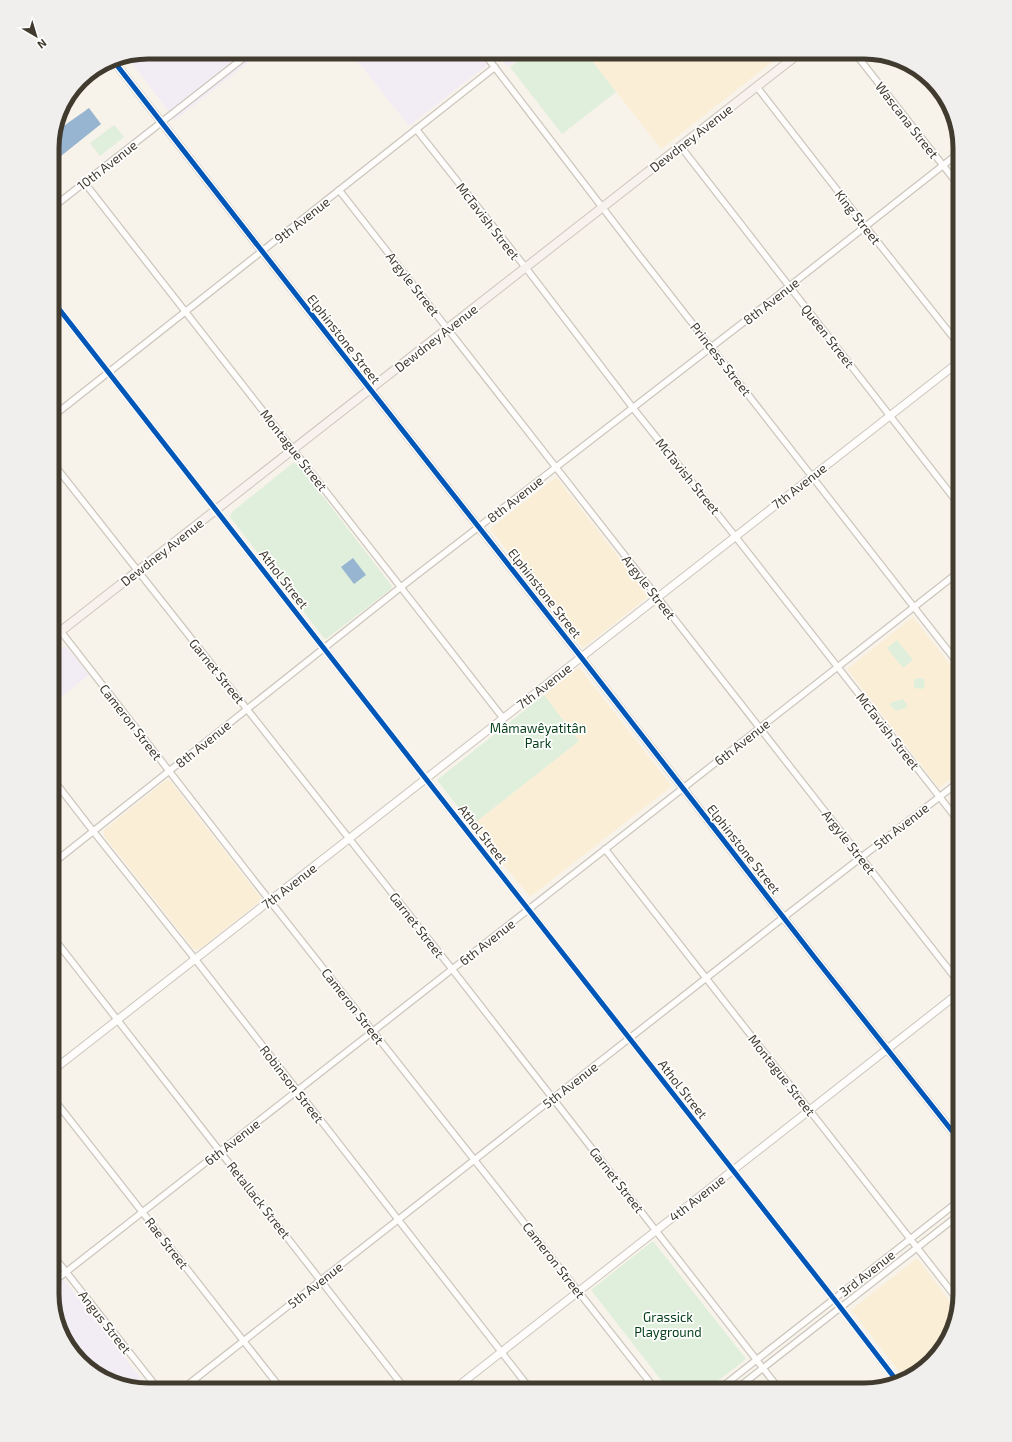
<svg xmlns="http://www.w3.org/2000/svg" width="1012" height="1442" viewBox="0 0 1012 1442" font-family="'Exo 2',sans-serif">
<style>
.commercial{fill:#f2edf5}
.built{fill:#fbeed6}
.green{fill:#dfefdb}
.water{fill:#97b5d0}
.lines{fill:none;stroke-linecap:round;stroke-linejoin:round}
.minor-casing{stroke:#ccc6bd;stroke-width:8}
.tertiary-casing{stroke:#ccc6bd;stroke-width:9}
.secondary-casing{stroke:#ccc6bd;stroke-width:10}
.minor{stroke:#fefdfc;stroke-width:5.5}
.tertiary{stroke:#fefdfc;stroke-width:7}
.secondary{stroke:#f8f2ef;stroke-width:8}
.cycleway-casing{stroke:#fff;stroke-width:8}
.cycleway{stroke:#0057b8;stroke-width:5}
.labels{text-anchor:middle;stroke-width:3.5;stroke-linejoin:round;paint-order:stroke}
.street-label{font-size:13px;fill:#403a2f;stroke:#fff}
.park-label{font-size:13px;fill:#023d16;stroke:#fff}
.rim{fill:none;stroke:#403a2f;stroke-width:5}
</style>
<rect width="100%" height="100%" fill="#f8f3ea"/>
<g class="commercial">
<polygon points="148,52 262,52 175,120 126,56"/>
<polygon points="350,52 527,52 508,67 499,56 409,126"/>
<polygon points="66,646 89,675 52,704 52,656"/>
<polygon points="52,1264 150,1390 142,1390 100,1377 65,1342 52,1294"/>
</g>
<g class="built">
<polygon points="585,52 785,52 661,149"/>
<polygon points="556,477 649,596 583,648 490,529"/>
<polygon points="913,617 960,677 960,772 939,788 847,669"/>
<polygon points="579,667 672,786 530,897 472,825 579,741 544,695"/>
<polygon points="168,780 171,782 260,897 260,899 259,902 201,948 196,950 193,948 104,836 104,830 165,781"/>
<polygon points="917,1258 956,1309 947,1342 912,1377 905,1379 851,1310"/>
</g>
<g class="green">
<polygon points="530,52 585,52 616,92 562,134 510,67"/>
<polygon points="114,125 124,137 100,156 90,143"/>
<polygon points="293,463 298,464 392,586 391,589 326,639 324,638 230,517 232,512"/>
<polygon points="897,640 913,660 903,668 887,648"/>
<polygon points="921,678 924,679 925,687 922,689 914,688 914,679"/>
<polygon points="544,695 579,741 472,825 437,780"/>
<path d="M 903,699 L 908,706 C 901,710 895,714 890,705 L 890,703 Z"/>
<polygon points="653,1241 746,1359 706,1390 669,1390 591,1290"/>
</g>
<g class="water">
<path d="M 89,108 L 101,124 L 56,160 C 51,154 50,142 54,135 C 57,130 82,113 89,108 Z"/>
<polygon points="353,558 366,575 354,584 341,567"/>
</g>
<g class="lines">
<g class="minor-casing">
<g id="minor">
<polyline points="483,52 635,250 960,666"/>
<polyline points="854,52 960,187"/>
<polyline points="757,87 865,226 960,346"/>
<polyline points="416,129 526,268 633,408 735,536 960,823"/>
<polyline points="681,147 960,506"/>
<polyline points="84,182 503,718"/>
<polyline points="339,190 960,984"/>
<polyline points="52,208 251,52"/>
<polyline points="52,300 426,779 834,1299 897,1381"/>
<polyline points="52,417 495,67"/>
<polyline points="52,462 452,969 780,1390"/>
<polyline points="52,620 270,901 656,1390"/>
<polyline points="52,778 93,831 195,959 531,1390"/>
<polyline points="605,849 958,1300"/>
<polyline points="52,864 401,587 749,318 960,152"/>
<polyline points="52,936 406,1390"/>
<polyline points="52,1097 282,1390"/>
<polyline points="52,1254 159,1390"/>
<polyline points="52,1283 960,571"/>
<polyline points="181,1390 784,917 960,781"/>
<polyline points="718,1390 960,1200"/>
<polyline points="735,1390 960,1214"/>
</g>
</g>
<g class="tertiary-casing">
<g id="tertiary">
<polyline points="112,59 337,347 581,657 815,958 960,1141"/>
<polyline points="52,1071 960,361"/>
<polyline points="453,1390 960,992"/>
</g>
</g>
<g class="secondary-casing">
<polyline id="secondary" points="52,638 801,52"/>
</g>
<use href="#minor" class="minor"/>
<use href="#tertiary" class="tertiary"/>
<use href="#secondary" class="secondary"/>
<g class="cycleway-casing">
<g id="cycleway">
<polyline points="112,59 337,347 581,657 815,958 960,1141"/>
<polyline points="52,300 426,779 834,1299 897,1381"/>
</g>
</g>
<use href="#cycleway" class="cycleway"/>
</g>
<g class="labels">
<g class="street-label">
<text transform="translate(907 120) rotate(52)" y="5">Wascana Street</text>
<text transform="translate(691 138) rotate(-38)" y="5">Dewdney Avenue</text>
<text transform="translate(107 165) rotate(-38)" y="5">10th Avenue</text>
<text transform="translate(858 217) rotate(52)" y="5">King Street</text>
<text transform="translate(302 220) rotate(-38)" y="5">9th Avenue</text>
<text transform="translate(488 221) rotate(52)" y="5">McTavish Street</text>
<text transform="translate(413 284) rotate(52)" y="5">Argyle Street</text>
<text transform="translate(771 301) rotate(-38)" y="5">8th Avenue</text>
<text transform="translate(828 336) rotate(52)" y="5">Queen Street</text>
<text transform="translate(436 338) rotate(-38)" y="5">Dewdney Avenue</text>
<text transform="translate(344 339) rotate(52)" y="5">Elphinstone Street</text>
<text transform="translate(721 359) rotate(52)" y="5">Princess Street</text>
<text transform="translate(294 450) rotate(52)" y="5">Montague Street</text>
<text transform="translate(688 476) rotate(51)" y="5">McTavish Street</text>
<text transform="translate(799 486) rotate(-38)" y="5">7th Avenue</text>
<text transform="translate(515 499) rotate(-38)" y="5">8th Avenue</text>
<text transform="translate(162 552) rotate(-38)" y="5">Dewdney Avenue</text>
<text transform="translate(284 579) rotate(52)" y="5">Athol Street</text>
<text transform="translate(649 587) rotate(52)" y="5">Argyle Street</text>
<text transform="translate(545 593) rotate(52)" y="5">Elphinstone Street</text>
<text transform="translate(217 671) rotate(51)" y="5">Garnet Street</text>
<text transform="translate(544 686) rotate(-38)" y="5">7th Avenue</text>
<text transform="translate(131 722) rotate(52)" y="5">Cameron Street</text>
<text transform="translate(888 731) rotate(52)" y="5">McTavish Street</text>
<text transform="translate(742 742) rotate(-38)" y="5">6th Avenue</text>
<text transform="translate(203 744) rotate(-39)" y="5">8th Avenue</text>
<text transform="translate(901 826) rotate(-38)" y="5">5th Avenue</text>
<text transform="translate(483 834) rotate(52)" y="5">Athol Street</text>
<text transform="translate(849 842) rotate(52)" y="5">Argyle Street</text>
<text transform="translate(744 849) rotate(52)" y="5">Elphinstone Street</text>
<text transform="translate(289 886) rotate(-38)" y="5">7th Avenue</text>
<text transform="translate(417 925) rotate(52)" y="5">Garnet Street</text>
<text transform="translate(487 942) rotate(-38)" y="5">6th Avenue</text>
<text transform="translate(353 1006) rotate(52)" y="5">Cameron Street</text>
<text transform="translate(782 1075) rotate(52)" y="5">Montague Street</text>
<text transform="translate(292 1084) rotate(52)" y="5">Robinson Street</text>
<text transform="translate(570 1085) rotate(-38)" y="5">5th Avenue</text>
<text transform="translate(683 1089) rotate(52)" y="5">Athol Street</text>
<text transform="translate(232 1142) rotate(-38)" y="5">6th Avenue</text>
<text transform="translate(617 1180) rotate(52)" y="5">Garnet Street</text>
<text transform="translate(697 1198) rotate(-38)" y="5">4th Avenue</text>
<text transform="translate(259 1200) rotate(52)" y="5">Retallack Street</text>
<text transform="translate(167 1243) rotate(52)" y="5">Rae Street</text>
<text transform="translate(554 1260) rotate(52)" y="5">Cameron Street</text>
<text transform="translate(867 1273) rotate(-38)" y="5">3rd Avenue</text>
<text transform="translate(315 1285) rotate(-38)" y="5">5th Avenue</text>
<text transform="translate(105 1322) rotate(52)" y="5">Angus Street</text>
</g>
<g class="park-label">
<text x="538" y="733">Mâmawêyatitân<tspan x="538" dy="15">Park</tspan></text>
<text x="668" y="1322">Grassick<tspan x="668" dy="15">Playground</tspan></text>
</g>
</g>
<path d="M0 0H1012V1442H0ZM148 59H864A89 89 0 0 1 953 148V1294A89 89 0 0 1 864 1383H148A89 89 0 0 1 59 1294V148A89 89 0 0 1 148 59Z" fill="#f0efee" fill-rule="evenodd"/>
<path class="rim" d="M148 59H864A89 89 0 0 1 953 148V1294A89 89 0 0 1 864 1383H148A89 89 0 0 1 59 1294V148A89 89 0 0 1 148 59Z"/>
<g transform="translate(36 36) rotate(142)" stroke="#ffffff" stroke-width="3" paint-order="stroke">
<path d="M0-3L7 15L0 10L-7 15Z" fill="#403a2f"/>
<text y="-6" font-size="11" font-weight="bold" text-anchor="middle" fill="#403a2f">N</text>
</g>
</svg>
